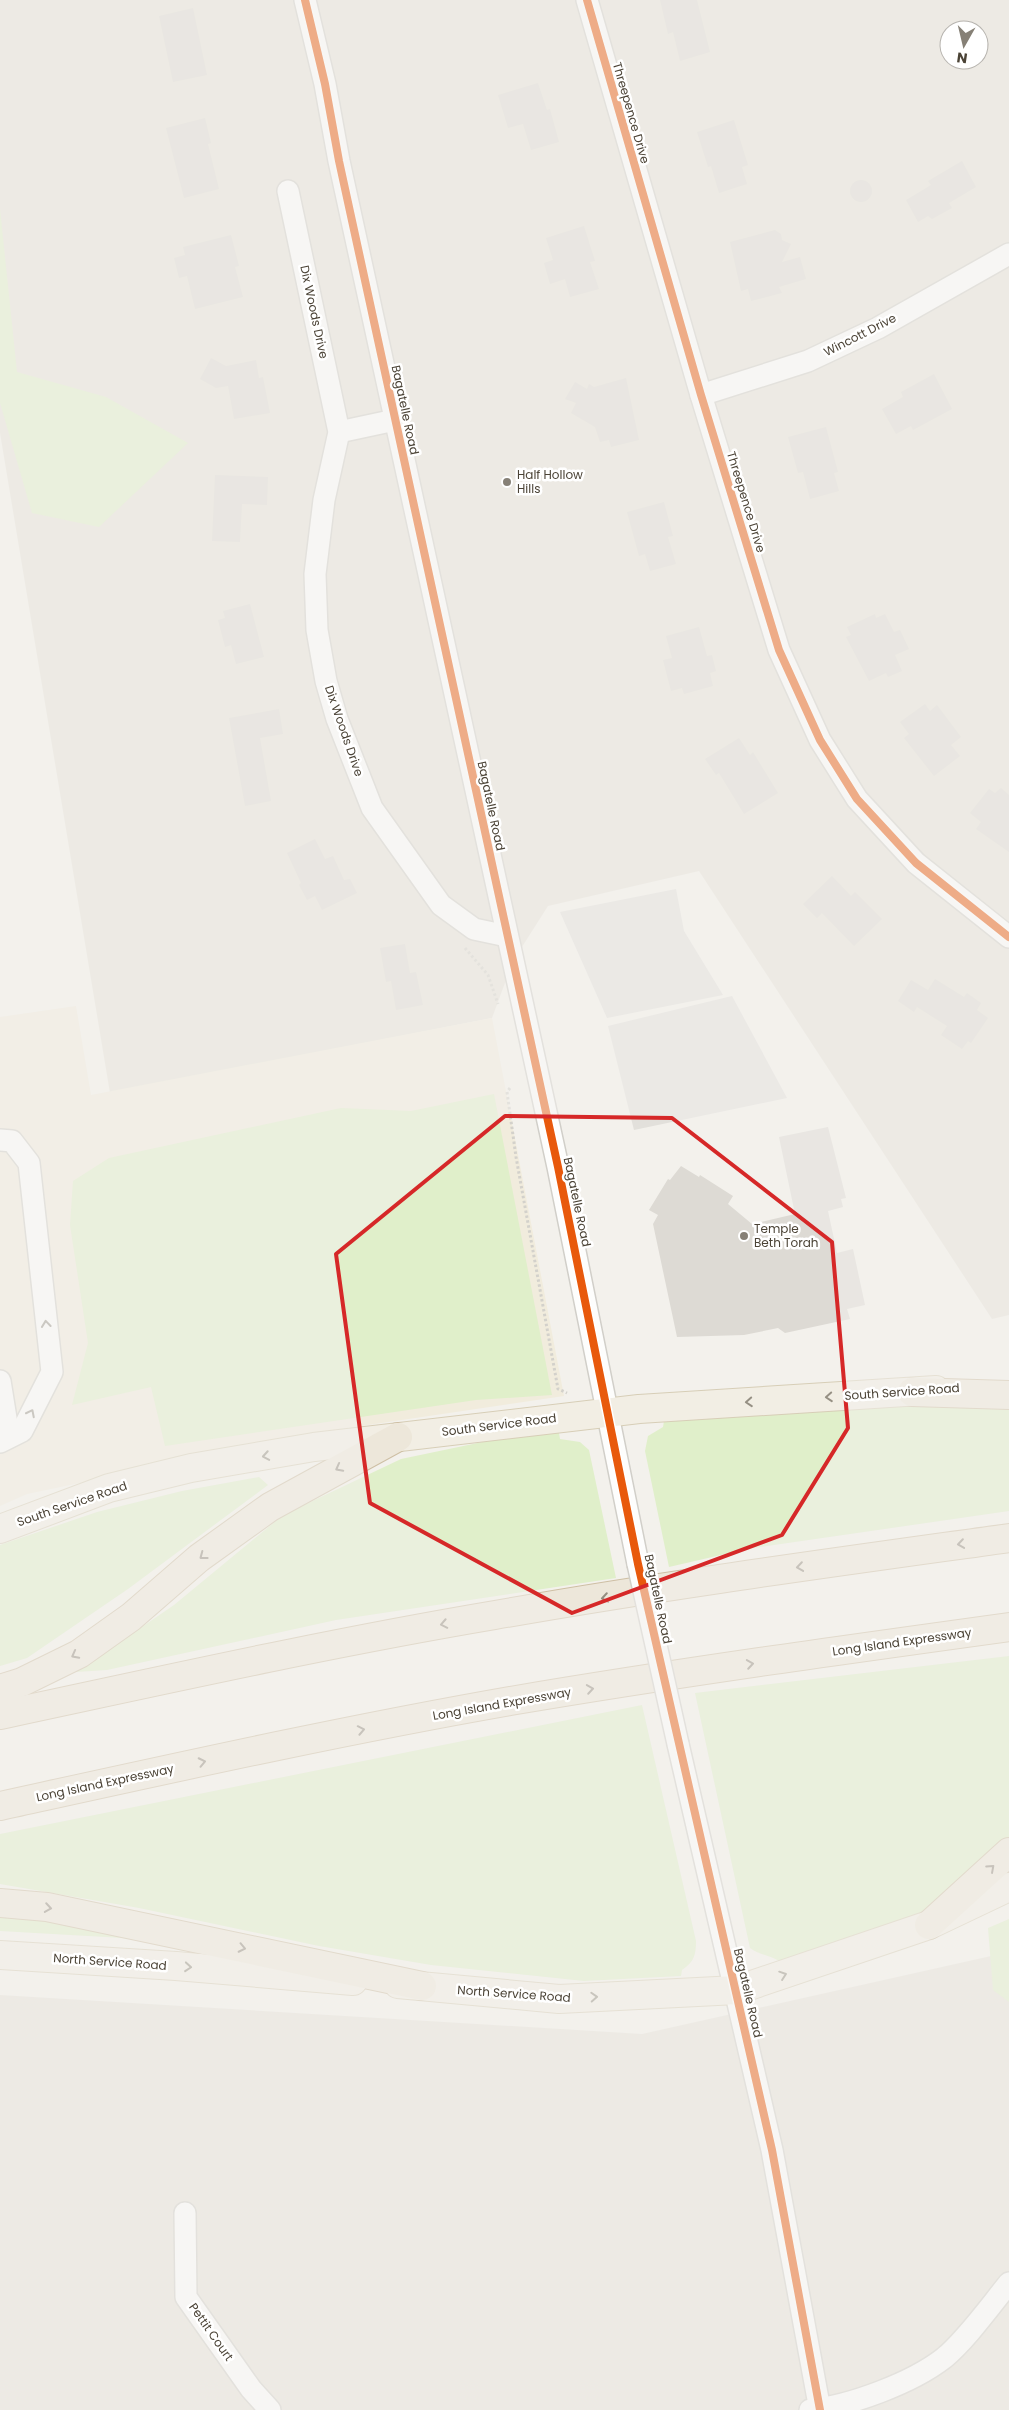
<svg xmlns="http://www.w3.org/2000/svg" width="1009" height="2410" viewBox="0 0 1009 2410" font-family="Poppins,sans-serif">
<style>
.residential{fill:#e7e3d9;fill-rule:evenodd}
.education{fill:#f1ecdd}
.green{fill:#e0efca}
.parking{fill:#e2e0db}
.building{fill:#dddad4}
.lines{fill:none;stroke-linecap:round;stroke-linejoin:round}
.minor-casing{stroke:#d1cfc9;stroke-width:24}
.major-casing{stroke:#d7ceb7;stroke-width:30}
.highway-casing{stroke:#cebfa4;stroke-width:30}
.path{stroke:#d3d1cb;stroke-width:3;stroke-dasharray:2.5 2.5;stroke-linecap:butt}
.minor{stroke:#fdfdfc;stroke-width:21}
.major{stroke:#f2eee4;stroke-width:28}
.highway{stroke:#ede7da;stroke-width:28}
.minor-bridge-casing{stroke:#d1cfc9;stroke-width:24;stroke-linecap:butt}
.minor-bridge{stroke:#fdfdfc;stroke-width:21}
.cycleway-casing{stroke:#fff;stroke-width:11}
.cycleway{stroke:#e8590c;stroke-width:8}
.oneway{stroke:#9b978f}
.oneway2{stroke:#969084}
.oneway3{stroke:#948d80}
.marked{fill:none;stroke:#d62828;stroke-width:4;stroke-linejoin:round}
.poi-dot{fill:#868076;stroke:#fff;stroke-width:2}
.labels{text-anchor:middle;stroke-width:5;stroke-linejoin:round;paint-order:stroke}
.street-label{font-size:12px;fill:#4b4336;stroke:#fff}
.poi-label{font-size:12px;fill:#4b4336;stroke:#fff;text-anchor:start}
</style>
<rect width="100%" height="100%" fill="#f3f1ec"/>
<g class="residential">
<path d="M 0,0 L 1009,0 L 1009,1315 L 992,1319 L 699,871 L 548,906 L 513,961 L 492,1018 L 110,1093 L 0,433 ZM 949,30 L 979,30 L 979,60 L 949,60 Z"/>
<polygon points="1009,1952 1009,2410 0,2410 0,1995 642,2034"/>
</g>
<polygon class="education" points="76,1006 91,1095 492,1018 564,1396 334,1430 27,1494 0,1506 0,1017"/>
<g class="green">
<polygon points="0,209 17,372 106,397 188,443 99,527 32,513 0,403"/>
<polygon points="494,1094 552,1395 476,1400 165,1446 151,1387 72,1405 88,1343 70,1225 73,1181 109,1158 341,1108 411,1111"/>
<polygon points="1009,1405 1009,1511 747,1549 669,1567 645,1451 648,1436 663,1427 664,1421 851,1406"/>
<polygon points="559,1433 560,1439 580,1442 589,1450 616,1578 336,1620 107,1670 76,1672 174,1605 283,1515 401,1459 521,1434"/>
<polygon points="259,1477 268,1485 128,1589 27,1658 0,1666 0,1545 97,1512 182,1491"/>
<path d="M 1009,1656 L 1009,1845 L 940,1906 L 877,1932 L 779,1961 C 770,1955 759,1955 750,1948 L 695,1693 Z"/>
<path d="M 642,1705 L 696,1941 C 696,1955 694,1962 682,1970 L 681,1976 L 584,1981 L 431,1965 L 319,1946 L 139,1908 L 0,1884 L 0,1834 Z"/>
<polygon points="0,1913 158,1940 0,1931"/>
<polygon points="1009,1919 1009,2002 993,1990 988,1928"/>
</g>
<g class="parking">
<polygon points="676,889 684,931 723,995 607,1018 560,912"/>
<polygon points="732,996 787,1098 634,1130 608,1026"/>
</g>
<g class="building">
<polygon points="660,0 697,0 710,52 680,61 673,32 668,34"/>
<polygon points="193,8 207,75 173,82 159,16"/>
<polygon points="538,83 547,110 550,109 559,142 531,150 523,124 508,128 498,95"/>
<polygon points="205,118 211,143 208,144 219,189 184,198 166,128"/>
<polygon points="734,120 748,165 742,167 747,184 719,193 711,166 708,167 697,132"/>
<polygon points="962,161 976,187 949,203 952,208 932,219 928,216 918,222 906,200 931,185 928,181"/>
<circle cx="861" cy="191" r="11"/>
<polygon points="584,226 595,261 590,262 599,289 570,297 565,279 550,284 544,263 553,260 546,238"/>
<polygon points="775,230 781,234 782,240 791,244 782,262 800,257 806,279 779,287 782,293 751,301 748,289 741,291 730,242"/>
<polygon points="231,235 239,266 235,267 243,297 195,309 187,276 179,278 174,258 185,255 183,247"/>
<polygon points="211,358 226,366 256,360 259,378 263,377 270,413 234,419 228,386 216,388 200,379"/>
<polygon points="934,374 952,409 913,430 911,426 896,434 882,409 903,397 901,392"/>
<polygon points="626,378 639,440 611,447 609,440 600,442 595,427 571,413 576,403 565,399 575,382 587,389 589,384 594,387"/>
<polygon points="826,427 838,472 834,473 839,491 810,499 803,472 798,473 788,437"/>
<polygon points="215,475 268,477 267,505 242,504 240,542 212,541"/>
<polygon points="664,502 673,536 668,537 676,564 650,571 645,554 639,556 627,512"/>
<polygon points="250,604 264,657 236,664 231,645 225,647 218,620 225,618 223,611"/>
<polygon points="875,614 876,618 885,614 894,632 900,630 909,649 895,655 902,671 888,677 886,673 869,681 846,637 851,635 847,627"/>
<polygon points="699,627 707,656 712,655 716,671 710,673 713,686 684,694 682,688 671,691 663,660 672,658 666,636"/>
<polygon points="925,704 930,711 937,705 961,737 951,745 960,756 934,776 904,738 909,734 900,722"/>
<polygon points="279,709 283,734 260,738 271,801 245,806 229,718"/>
<polygon points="739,738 750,755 753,752 778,793 744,814 719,773 716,775 705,759"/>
<polygon points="1001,788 1009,795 1009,852 976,829 981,822 970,813 989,789 995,793"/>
<polygon points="315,839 325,859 333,856 344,880 350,879 357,893 322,910 315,896 307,900 299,885 301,883 287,853"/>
<polygon points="832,876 851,896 855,892 882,919 854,946 822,913 817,918 803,904"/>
<polygon points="405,944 410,973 416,972 423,1005 396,1010 391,981 386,982 380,948"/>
<polygon points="935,979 964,997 967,993 981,1003 977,1010 988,1018 971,1043 968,1041 962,1049 941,1035 947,1026 917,1007 914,1012 898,1001 911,980 928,990"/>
<polygon points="828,1127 846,1198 841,1199 843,1207 828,1211 837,1253 853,1249 865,1305 847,1309 850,1319 785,1333 778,1328 744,1335 677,1337 653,1224 658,1215 649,1210 668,1179 670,1180 681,1166 699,1177 700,1175 733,1196 728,1204 752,1224 795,1214 779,1137"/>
</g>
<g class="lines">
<g class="minor-casing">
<g id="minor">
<polyline points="305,0 325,84 339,161 558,1167 638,1564"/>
<polyline points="587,0 701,395 779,650 820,740 857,799 916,863 1009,937"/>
<polyline points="288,191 339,432 324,500 315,574 317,630 326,681 337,719 372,808 441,905 474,929 507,936"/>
<polyline points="701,395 808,361 878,328 1009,254"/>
<polyline points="339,432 395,420"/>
<polyline points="0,1140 12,1141 29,1163 52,1372 22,1431 0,1442"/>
<polyline points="0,1381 9,1437"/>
<polyline points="678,1744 772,2150 820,2410"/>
<polyline points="185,2213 186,2297 251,2389 270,2410"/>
<path d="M 810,2410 C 850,2406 912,2383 944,2358 C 966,2340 991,2305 1009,2283"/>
</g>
</g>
<g class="major-casing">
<g id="major">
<polyline points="0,1529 109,1488 191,1468 314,1447 639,1409 936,1390"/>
<polyline points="0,1955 176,1966 353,1981"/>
<polyline points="398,1984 559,1999 737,1990 929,1925 1009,1887"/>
</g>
</g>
<g class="highway-casing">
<g id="highway">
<polyline points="912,1392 1009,1395"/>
<polyline points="0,1689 22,1682 79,1654 131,1617 199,1558 270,1507 398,1437"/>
<path d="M 0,1715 C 164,1680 329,1643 495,1615 C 665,1585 837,1562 1009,1538"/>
<path d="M 0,1806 C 169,1769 339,1731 510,1701 C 675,1673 842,1650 1009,1627"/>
<polyline points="0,1903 47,1907 422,1986"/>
<polyline points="929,1925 1009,1852"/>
</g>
</g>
<g class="path">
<polyline points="465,948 488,975 498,1004"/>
<polyline points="510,1088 507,1092 516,1157 558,1389 567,1393"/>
</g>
<use href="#minor" class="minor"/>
<use href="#major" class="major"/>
<use href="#highway" class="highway"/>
<g class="minor-bridge-casing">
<polyline id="minor-bridge" points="638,1564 678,1744"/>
</g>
<use href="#minor-bridge" class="minor-bridge"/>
<g class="cycleway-casing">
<g id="cycleway">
<polyline points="305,0 325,84 339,161 558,1167 638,1564 772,2150 820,2410"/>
<polyline points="587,0 701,395 779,650 820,740 857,799 916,863 1009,937"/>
</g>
</g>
<use href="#cycleway" class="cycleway"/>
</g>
<defs><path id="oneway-chevron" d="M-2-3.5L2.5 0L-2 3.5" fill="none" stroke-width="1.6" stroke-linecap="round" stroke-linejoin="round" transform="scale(1.25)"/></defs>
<g class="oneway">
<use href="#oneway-chevron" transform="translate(46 1324) rotate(-96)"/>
<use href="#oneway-chevron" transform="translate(31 1413) rotate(-63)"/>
</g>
<g class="oneway2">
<use href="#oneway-chevron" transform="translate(829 1397) rotate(176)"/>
<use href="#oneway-chevron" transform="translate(749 1402) rotate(176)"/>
<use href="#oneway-chevron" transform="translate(266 1456) rotate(170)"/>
<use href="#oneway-chevron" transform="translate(188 1967) rotate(5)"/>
<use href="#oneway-chevron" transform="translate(783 1975) rotate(-19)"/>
<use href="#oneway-chevron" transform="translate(594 1997) rotate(-3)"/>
</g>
<g class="oneway3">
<use href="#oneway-chevron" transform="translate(339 1468) rotate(152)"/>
<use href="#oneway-chevron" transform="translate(961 1544) rotate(172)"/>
<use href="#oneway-chevron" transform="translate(203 1556) rotate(143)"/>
<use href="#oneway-chevron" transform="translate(800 1567) rotate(172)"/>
<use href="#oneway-chevron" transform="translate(605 1598) rotate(171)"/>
<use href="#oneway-chevron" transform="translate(444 1624) rotate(169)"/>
<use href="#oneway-chevron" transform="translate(75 1655) rotate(152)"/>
<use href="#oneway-chevron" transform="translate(750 1664) rotate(-9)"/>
<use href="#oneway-chevron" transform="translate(590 1689) rotate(-9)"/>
<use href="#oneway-chevron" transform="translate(361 1730) rotate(-11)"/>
<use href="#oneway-chevron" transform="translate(202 1762) rotate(-12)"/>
<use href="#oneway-chevron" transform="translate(991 1868) rotate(-42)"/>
<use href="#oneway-chevron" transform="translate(48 1908) rotate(9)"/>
<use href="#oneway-chevron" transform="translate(242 1948) rotate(12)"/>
</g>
<path d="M0 0H1009V2410H0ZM 505,1116 L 672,1118 L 832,1242 L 848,1428 L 782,1535 L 572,1613 L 370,1503 L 336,1254 Z" fill="#f3f1ec" fill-opacity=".55" fill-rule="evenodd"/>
<path class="marked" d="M 505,1116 L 672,1118 L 832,1242 L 848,1428 L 782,1535 L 572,1613 L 370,1503 L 336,1254 Z"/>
<g class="poi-dot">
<circle cx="507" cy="482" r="5"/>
<circle cx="744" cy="1236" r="5"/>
</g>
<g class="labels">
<g class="street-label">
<text transform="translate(631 113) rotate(74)" y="4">Threepence Drive</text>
<text transform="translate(314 312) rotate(78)" y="4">Dix Woods Drive</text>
<text transform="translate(860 335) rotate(-27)" y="4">Wincott Drive</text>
<text transform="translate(405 410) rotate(78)" y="4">Bagatelle Road</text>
<text transform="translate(746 502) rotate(73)" y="4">Threepence Drive</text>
<text transform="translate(344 731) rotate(71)" y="4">Dix Woods Drive</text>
<text transform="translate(491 806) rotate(78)" y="4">Bagatelle Road</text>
<text transform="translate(577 1202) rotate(78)" y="4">Bagatelle Road</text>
<text transform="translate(902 1392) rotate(-4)" y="4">South Service Road</text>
<text transform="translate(499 1425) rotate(-7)" y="4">South Service Road</text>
<text transform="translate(72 1504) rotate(-19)" y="4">South Service Road</text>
<text transform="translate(658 1599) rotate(78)" y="4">Bagatelle Road</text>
<text transform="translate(902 1642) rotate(-8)" y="4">Long Island Expressway</text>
<text transform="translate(502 1704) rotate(-10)" y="4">Long Island Expressway</text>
<text transform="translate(105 1783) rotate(-12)" y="4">Long Island Expressway</text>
<text transform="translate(110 1962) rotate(4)" y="4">North Service Road</text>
<text transform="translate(748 1993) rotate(77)" y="4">Bagatelle Road</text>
<text transform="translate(514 1994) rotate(4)" y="4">North Service Road</text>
<text transform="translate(211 2332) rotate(55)" y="4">Pettit Court</text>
</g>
<g class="poi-label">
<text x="517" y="479">Half Hollow<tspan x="517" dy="14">Hills</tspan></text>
<text x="754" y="1233">Temple<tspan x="754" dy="14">Beth Torah</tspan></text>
</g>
</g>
<g transform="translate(964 45) rotate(188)"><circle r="24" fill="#ffffff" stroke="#b7b4af"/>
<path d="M0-4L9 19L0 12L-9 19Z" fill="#868076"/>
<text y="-8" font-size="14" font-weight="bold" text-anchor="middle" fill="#4b4336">N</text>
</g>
</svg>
